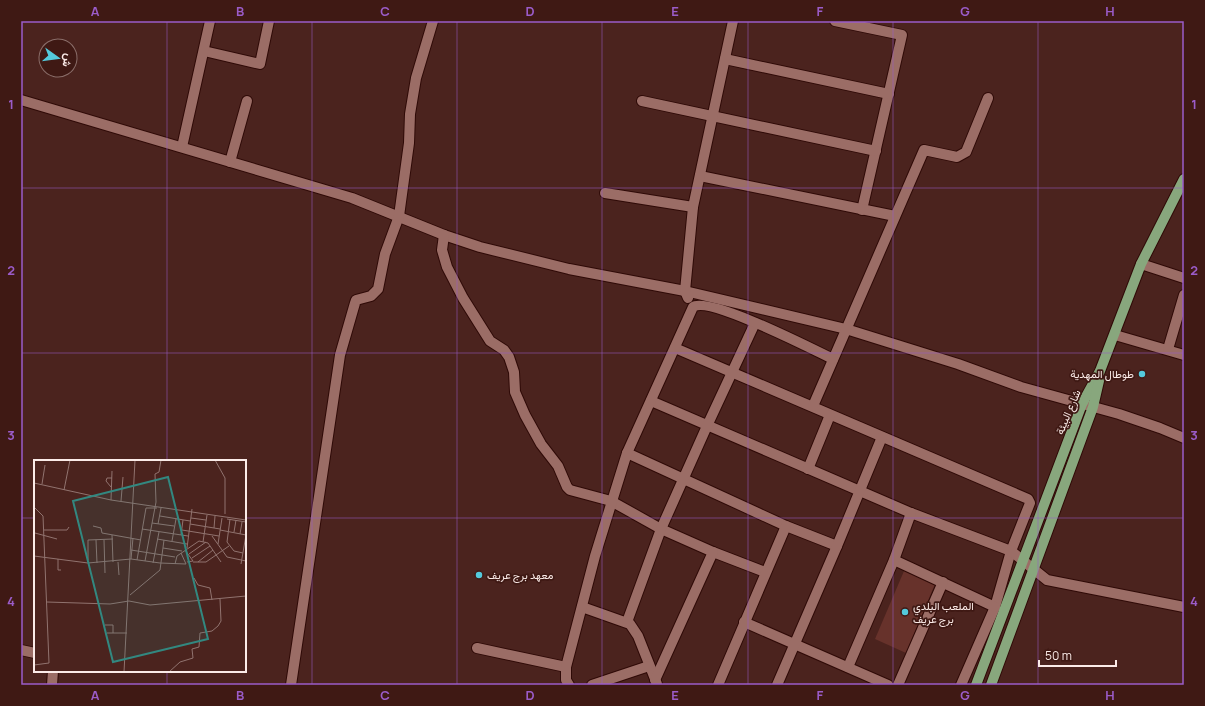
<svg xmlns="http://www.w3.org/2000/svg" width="1205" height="706" viewBox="0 0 1205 706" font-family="Manrope,Vazirmatn,sans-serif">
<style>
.green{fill:#67322b}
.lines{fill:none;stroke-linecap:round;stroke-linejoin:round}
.minor-casing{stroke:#2f0a07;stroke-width:12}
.major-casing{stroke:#2f0a07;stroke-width:12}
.minor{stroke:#9b6d66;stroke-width:10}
.major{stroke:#88a77d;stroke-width:10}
.grid{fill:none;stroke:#9b5cc9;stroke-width:1;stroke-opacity:0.55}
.poi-dot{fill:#54cadc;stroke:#3f1914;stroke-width:1.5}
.labels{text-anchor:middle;stroke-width:3.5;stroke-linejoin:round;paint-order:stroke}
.poi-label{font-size:11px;fill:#fbebe8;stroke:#3f1914;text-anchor:start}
.street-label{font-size:11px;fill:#fbebe8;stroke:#3f1914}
.inset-road{fill:none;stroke:#91736f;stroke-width:1}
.view{fill:#328880;fill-opacity:0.15;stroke:#328880;stroke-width:2}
.inset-edge{fill:none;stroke:#fbebe8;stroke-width:2}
.neatline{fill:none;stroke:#9b5cc9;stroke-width:1.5}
.grid-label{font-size:13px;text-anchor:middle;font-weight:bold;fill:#9b5cc9}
</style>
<rect width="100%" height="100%" fill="#4b231e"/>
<polygon class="green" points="904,571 935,584 906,653 875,639"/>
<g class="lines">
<g class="minor-casing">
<g id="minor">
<polyline points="835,21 902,35 862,210"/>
<polyline points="204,51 260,64 269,21"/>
<polyline points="725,59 889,94"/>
<polyline points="21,100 352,198 444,235 480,247 569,269 685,291 846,329 958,364 1021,387 1119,414 1160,428 1184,438"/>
<polyline points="642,101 876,151"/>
<polyline points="182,147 210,21"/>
<polyline points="230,162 247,101"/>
<polyline points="700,176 895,216"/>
<polyline points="605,193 693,207"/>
<polyline points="444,235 442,250 447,267 463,298 490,341 504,350 509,357 514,372 515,392 525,415 541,444 558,466 567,487 570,490 611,501 661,529 713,552 765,572"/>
<polyline points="1141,264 1184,278"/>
<polyline points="688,298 685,291 693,207 733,21"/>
<polyline points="1115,335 1184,355"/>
<polyline points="675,348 1028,499 1030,503 1011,551 995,607 961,685"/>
<polyline points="1168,349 1184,295"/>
<polyline points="651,401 911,513 1011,551 1047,580 1184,607"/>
<polyline points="813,406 924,150 957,157 966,152 988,98"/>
<polyline points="627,453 786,526 837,546"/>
<polyline points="808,469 830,415"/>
<polyline points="894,560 995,607"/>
<polyline points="582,607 630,624 638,636 657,684"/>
<polyline points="627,622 661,529 707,426 755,323"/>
<polyline points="744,622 888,685"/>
<polyline points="477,648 566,667"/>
<polyline points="21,650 35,653"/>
<polyline points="848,667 894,560 911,513"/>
<polyline points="655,680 713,552"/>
<polyline points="52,685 53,671"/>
<polyline points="291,685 340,355 355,303 356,300 371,296 378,289 385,254 399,216 409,143 410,114 416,78 433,21"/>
<path d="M 569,685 L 566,680 L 566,667 L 595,556 L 627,453 L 693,307 C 709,296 812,349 833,359"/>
<polyline points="592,685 649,666"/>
<polyline points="718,685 786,526"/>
<polyline points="777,685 837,546 882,437"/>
<polyline points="898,685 943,582"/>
</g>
</g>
<g class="major-casing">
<g id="major">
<polyline points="976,685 1082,404 1100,371 1141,264 1184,179"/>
<polyline points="991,685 1093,407 1099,381"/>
</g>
</g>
<use href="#minor" class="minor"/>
<use href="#major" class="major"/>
</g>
<path class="grid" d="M 167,21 L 167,461M 312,21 L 312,685M 457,21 L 457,685M 602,21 L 602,685M 748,21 L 748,685M 893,21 L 893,685M 1038,21 L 1038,685M 21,188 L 1184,188M 21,353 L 1184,353M 21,518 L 35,518M 245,518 L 1184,518M 167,671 L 167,685"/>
<g class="poi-dot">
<circle cx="1142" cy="374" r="4"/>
<circle cx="479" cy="575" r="4"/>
<circle cx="905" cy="612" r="4"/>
</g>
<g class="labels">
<g class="poi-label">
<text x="1134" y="378" text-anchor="end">طوطال المهدية</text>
<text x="487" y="579">معهد برج عريف</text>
<text x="913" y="610">الملعب البلدي<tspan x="913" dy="13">برج عريف</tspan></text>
</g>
<g class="street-label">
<text transform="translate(1068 412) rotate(-67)" y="4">شارع البيئة</text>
</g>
</g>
<g transform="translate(34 460)">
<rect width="212" height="212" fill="#4b231e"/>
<path class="inset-road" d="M 181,0 L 191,18 L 191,54M 0,23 L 77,40 L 212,60M 8,24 L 11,5M 77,27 L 72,21 L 73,18 L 78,18M 30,30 L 36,0M 77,40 L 78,11M 87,41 L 89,17M 0,47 L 9,56 L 15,203 L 0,205M 126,56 L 156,61M 157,58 L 172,60M 193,59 L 212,62M 196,59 L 193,82 L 200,91 L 209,93M 118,63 L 140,66M 124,64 L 127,48M 156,64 L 186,69M 59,66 L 67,68 L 68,73 L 107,80M 180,68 L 181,56M 108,69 L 154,76M 10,70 L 33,70 L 35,67M 148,70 L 185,76M 186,70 L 212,75M 200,72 L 202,60M 1,73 L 23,79M 206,74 L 208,62M 78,75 L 79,102M 147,75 L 149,60M 178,76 L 193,97 L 212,101M 99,78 L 97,99 L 126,103 L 152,104 L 147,93M 123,79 L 153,84M 62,80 L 63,103M 70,80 L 71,113M 138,81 L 142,59M 169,82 L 173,55M 184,84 L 188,58M 129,88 L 148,91M 153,88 L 158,49M 97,90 L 141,97M 151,90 L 159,101 L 153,102M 155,94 L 172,82M 0,96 L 54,103 L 97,99M 158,98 L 176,86M 24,99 L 24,110 L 27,110M 54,100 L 54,80 L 79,79M 103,100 L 112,48 L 123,48M 111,101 L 122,42 L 121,14 L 125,12 L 127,0M 84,102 L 85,115M 159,102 L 172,102 L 195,86M 164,102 L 179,90M 119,103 L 125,72M 141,104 L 143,96 L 165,81 L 174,83 L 187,102M 207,104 L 212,75M 160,118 L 164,125 L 176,128 L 178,140M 96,135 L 126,110 L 130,80M 13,142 L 76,144 L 95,141 L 116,145 L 212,136M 71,165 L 79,165 L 79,173M 73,173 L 93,173M 90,212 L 101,0M 135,212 L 146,202 L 159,198 L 158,189 L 165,187 L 166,173 L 178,171 L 184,166 L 187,161 L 186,139"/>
<path class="view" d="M 134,17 L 174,179 L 79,202 L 39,41 Z"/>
<rect width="212" height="212" class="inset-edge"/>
</g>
<rect width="1205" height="706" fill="none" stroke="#3f1914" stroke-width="44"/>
<g transform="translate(58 58) rotate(104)"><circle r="19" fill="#3f1914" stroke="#8a6d69"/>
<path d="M0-3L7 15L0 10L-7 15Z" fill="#54cadc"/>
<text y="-6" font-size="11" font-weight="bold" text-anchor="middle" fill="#fbebe8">ش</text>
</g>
<path d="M1039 660v6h77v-6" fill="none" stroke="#fbebe8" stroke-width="2"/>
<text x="1045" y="660" font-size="12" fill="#fbebe8" stroke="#3f1914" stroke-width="3" paint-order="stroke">50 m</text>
<rect x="22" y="22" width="1161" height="662" class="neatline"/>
<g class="grid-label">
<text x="95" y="16">A</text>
<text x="240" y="16">B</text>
<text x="385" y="16">C</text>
<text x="530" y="16">D</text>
<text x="675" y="16">E</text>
<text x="820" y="16">F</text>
<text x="965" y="16">G</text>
<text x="1110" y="16">H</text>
<text x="11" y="109">1</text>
<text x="1194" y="109">1</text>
<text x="11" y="275">2</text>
<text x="1194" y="275">2</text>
<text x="11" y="440">3</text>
<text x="1194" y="440">3</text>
<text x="11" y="606">4</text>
<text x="1194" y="606">4</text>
<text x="95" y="700">A</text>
<text x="240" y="700">B</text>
<text x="385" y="700">C</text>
<text x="530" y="700">D</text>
<text x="675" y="700">E</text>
<text x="820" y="700">F</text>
<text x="965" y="700">G</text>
<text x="1110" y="700">H</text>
</g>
</svg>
